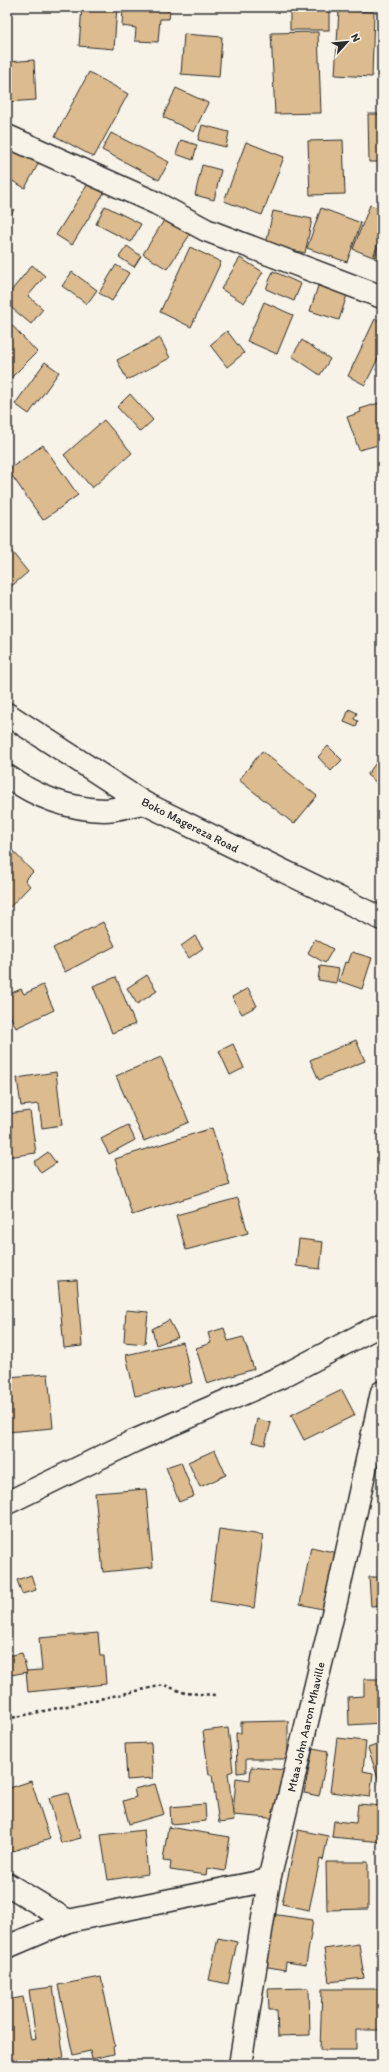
<svg xmlns="http://www.w3.org/2000/svg" width="389" height="2072" viewBox="0 0 389 2072" font-family="Itim,sans-serif">
<style>
.building{fill:#dcbc8f;stroke:#2b2b2b}
.lines{fill:none;stroke-linecap:round;stroke-linejoin:round}
.minor-casing{stroke:#2b2b2b;stroke-width:25}
.path{stroke:#2b2b2b;stroke-width:2.5;stroke-dasharray:3 3;stroke-linecap:butt}
.minor{stroke:#f7f3e8;stroke-width:22}
.labels{text-anchor:middle;stroke-width:3;stroke-linejoin:round;paint-order:stroke}
.street-label{font-size:12px;fill:#2b2b2b;stroke:#f7f3e8}
</style>
<rect width="100%" height="100%" fill="#f7f3e8"/>
<filter id="ink" filterUnits="userSpaceOnUse"><feTurbulence type="fractalNoise" baseFrequency=".025" numOctaves="2"/><feDisplacementMap in="SourceGraphic" scale="8" xChannelSelector="R" yChannelSelector="G"/><feConvolveMatrix kernelMatrix="1 2 1 2 8 2 1 2 1" color-interpolation-filters="sRGB"/></filter>
<g filter="url(#ink)">
<g class="building">
<polygon points="82,7 117,7 114,49 79,46"/>
<polygon points="123,7 167,7 167,11 170,11 169,19 160,19 158,42 135,41 136,28 122,26"/>
<polygon points="339,10 374,12 372,77 335,75"/>
<rect x="290" y="11" width="39" height="19"/>
<polygon points="318,32 321,113 275,114 271,33"/>
<polygon points="184,34 222,37 219,77 181,74"/>
<polygon points="34,60 36,100 7,102 7,62"/>
<polygon points="89,72 128,94 94,157 55,136"/>
<polygon points="176,88 208,103 194,132 163,117"/>
<polygon points="368,114 382,114 382,162 369,162"/>
<polygon points="202,125 229,132 226,147 198,140"/>
<polygon points="111,133 169,162 159,180 102,150"/>
<polygon points="7,139 42,157 25,188 7,178"/>
<polygon points="181,140 197,145 193,160 176,154"/>
<polygon points="343,140 345,194 310,195 308,141"/>
<polygon points="246,142 284,157 262,215 224,201"/>
<polygon points="202,165 221,170 214,200 195,195"/>
<polygon points="91,179 107,188 72,245 56,235"/>
<polygon points="7,204 14,210 7,219"/>
<polygon points="370,205 382,209 382,232 373,257 353,249"/>
<polygon points="105,206 141,224 131,242 96,224"/>
<polygon points="321,208 361,223 347,262 307,248"/>
<polygon points="273,211 312,219 305,253 266,244"/>
<polygon points="166,217 191,233 167,269 143,254"/>
<polygon points="382,236 382,261 374,258"/>
<polygon points="127,246 141,256 134,267 119,257"/>
<polygon points="190,247 221,262 191,327 160,312"/>
<polygon points="240,258 263,272 244,303 221,289"/>
<polygon points="32,265 45,276 28,296 43,309 31,324 7,304 7,296"/>
<polygon points="116,265 129,273 112,301 99,293"/>
<polygon points="273,271 301,284 294,301 266,289"/>
<polygon points="72,272 97,290 87,304 62,286"/>
<polygon points="318,286 347,295 339,320 310,311"/>
<polygon points="264,302 293,315 277,354 247,341"/>
<polygon points="375,319 382,322 382,350 365,385 348,376"/>
<polygon points="7,320 37,352 8,381 7,381"/>
<polygon points="227,331 244,353 227,367 210,345"/>
<polygon points="160,338 170,358 127,380 117,360"/>
<polygon points="302,340 330,359 320,375 292,356"/>
<polygon points="45,362 59,372 29,414 15,404"/>
<polygon points="130,394 153,420 140,432 117,407"/>
<polygon points="382,402 382,444 359,450 347,417 361,412 360,409"/>
<polygon points="104,420 132,453 92,488 64,455"/>
<polygon points="43,445 78,495 43,520 8,470"/>
<polygon points="7,546 28,572 7,590"/>
<polygon points="349,709 357,713 354,719 358,721 356,727 344,722"/>
<polygon points="328,746 342,760 331,771 318,757"/>
<polygon points="262,751 317,796 294,824 239,780"/>
<polygon points="382,755 382,784 381,786 367,775"/>
<polygon points="7,845 33,872 25,880 30,886 7,910"/>
<polygon points="103,922 115,946 65,972 53,948"/>
<polygon points="195,936 203,948 189,958 181,946"/>
<polygon points="315,939 333,949 325,963 308,953"/>
<polygon points="352,952 372,958 362,989 339,981 345,962 348,963"/>
<polygon points="320,966 339,969 336,983 318,980"/>
<polygon points="147,975 157,991 137,1004 127,988"/>
<polygon points="116,977 135,1024 112,1033 93,986"/>
<polygon points="43,985 54,1010 16,1028 7,1009 7,995 21,989 24,994"/>
<polygon points="248,988 257,1006 242,1014 232,997"/>
<polygon points="356,1040 365,1061 319,1080 310,1060"/>
<polygon points="233,1044 244,1068 230,1075 219,1051"/>
<polygon points="161,1057 189,1122 144,1141 116,1076"/>
<polygon points="56,1072 62,1125 42,1128 39,1104 21,1106 17,1078"/>
<polygon points="30,1111 36,1153 7,1157 7,1114"/>
<polygon points="128,1125 135,1140 109,1154 101,1139"/>
<polygon points="212,1128 230,1185 132,1215 115,1159"/>
<polygon points="48,1152 56,1163 41,1173 34,1162"/>
<polygon points="238,1198 248,1233 186,1250 176,1215"/>
<polygon points="299,1239 323,1242 320,1269 296,1266"/>
<polygon points="77,1280 82,1346 64,1348 58,1281"/>
<polygon points="126,1310 148,1312 145,1344 124,1342"/>
<polygon points="169,1320 178,1337 156,1345 152,1329"/>
<polygon points="224,1328 228,1341 243,1337 254,1369 207,1384 196,1348 211,1343 208,1333"/>
<polygon points="183,1342 192,1383 135,1396 126,1355"/>
<polygon points="48,1374 53,1428 7,1432 7,1377"/>
<polygon points="342,1390 355,1415 304,1440 291,1415"/>
<polygon points="257,1419 271,1423 265,1445 252,1442"/>
<polygon points="215,1450 226,1475 200,1487 188,1462"/>
<polygon points="181,1462 194,1496 179,1502 166,1467"/>
<polygon points="146,1489 153,1567 103,1572 95,1493"/>
<polygon points="219,1529 263,1535 254,1608 210,1601"/>
<polygon points="311,1547 342,1554 331,1611 300,1604"/>
<polygon points="31,1575 36,1590 22,1594 17,1580"/>
<polygon points="369,1577 382,1577 382,1605 371,1606"/>
<polygon points="98,1633 100,1656 104,1656 106,1684 28,1692 26,1671 42,1670 39,1638"/>
<polygon points="22,1653 27,1672 11,1675 7,1656"/>
<polygon points="364,1679 382,1679 382,1723 349,1725 348,1697 364,1696"/>
<polygon points="288,1721 288,1759 246,1759 246,1772 237,1773 236,1733 241,1733 241,1722"/>
<polygon points="228,1728 233,1771 228,1773 234,1821 219,1823 212,1775 209,1775 203,1731"/>
<polygon points="337,1738 366,1741 363,1771 373,1773 370,1797 330,1792"/>
<polygon points="151,1743 153,1778 127,1780 125,1744"/>
<polygon points="382,1743 382,1786 381,1787 368,1748"/>
<polygon points="313,1748 328,1751 319,1796 304,1793"/>
<polygon points="251,1767 285,1770 281,1819 233,1815 236,1778 250,1780"/>
<polygon points="31,1781 50,1839 7,1853 7,1789"/>
<polygon points="155,1784 164,1814 129,1824 123,1801 136,1797 134,1789"/>
<polygon points="68,1793 81,1838 61,1843 49,1798"/>
<polygon points="205,1804 206,1821 171,1824 170,1807"/>
<polygon points="358,1804 382,1806 382,1842 332,1837 334,1821 356,1823"/>
<polygon points="168,1827 230,1837 225,1871 207,1868 206,1875 170,1870 171,1862 163,1861"/>
<polygon points="144,1830 148,1874 108,1880 101,1835"/>
<polygon points="298,1830 328,1836 323,1860 320,1859 309,1910 282,1904"/>
<polygon points="326,1862 368,1862 368,1909 327,1910"/>
<polygon points="271,1914 313,1920 306,1965 286,1962 285,1970 263,1966"/>
<polygon points="218,1938 237,1942 228,1984 209,1980"/>
<polygon points="359,1944 364,1978 329,1982 324,1949"/>
<polygon points="101,1977 115,2046 113,2047 114,2054 92,2059 90,2051 73,2055 58,1985"/>
<polygon points="53,1987 64,2058 9,2065 7,2050 7,2000 23,1997 31,2040 36,2039 29,1990"/>
<polygon points="309,1988 310,2035 278,2036 277,2010 269,2010 268,1989"/>
<polygon points="322,1989 381,1989 381,2030 356,2030 356,2050 320,2050"/>
</g>
<g class="lines">
<g class="minor-casing">
<g id="minor">
<polyline points="7,136 156,203 206,230 382,297"/>
<polyline points="7,714 144,803 382,919"/>
<path d="M 7,776 C 35,796 69,809 104,810 C 117,810 131,805 144,803"/>
<polyline points="7,1503 134,1441 281,1377 382,1324"/>
<polyline points="7,1884 68,1921"/>
<polyline points="7,1947 68,1921 269,1880"/>
<polyline points="240,2065 269,1880 337,1597 382,1392"/>
</g>
</g>
<polyline class="path" points="7,1719 164,1685 185,1693 215,1695"/>
<use href="#minor" class="minor"/>
</g>
</g>
<g class="labels">
<g class="street-label">
<text transform="translate(190 825) rotate(27)" y="4">Boko Magereza Road</text>
<text transform="translate(306 1727) rotate(-77)" y="4">Mtaa John Aaron Mhaville</text>
</g>
</g>
<rect width="389" height="2072" fill="none" stroke="#f7f3e8" stroke-width="24"/>
<rect x="12" y="12" width="365" height="2048" fill="none" stroke="#2b2b2b" stroke-width="1.5" filter="url(#ink)"/>
<g transform="translate(347 42) rotate(63)" stroke="#f7f3e8" stroke-width="3" paint-order="stroke">
<path d="M0-3L7 15L0 10L-7 15Z" fill="#2b2b2b"/>
<text y="-6" font-size="11" font-weight="bold" text-anchor="middle" fill="#2b2b2b">N</text>
</g>
</svg>
